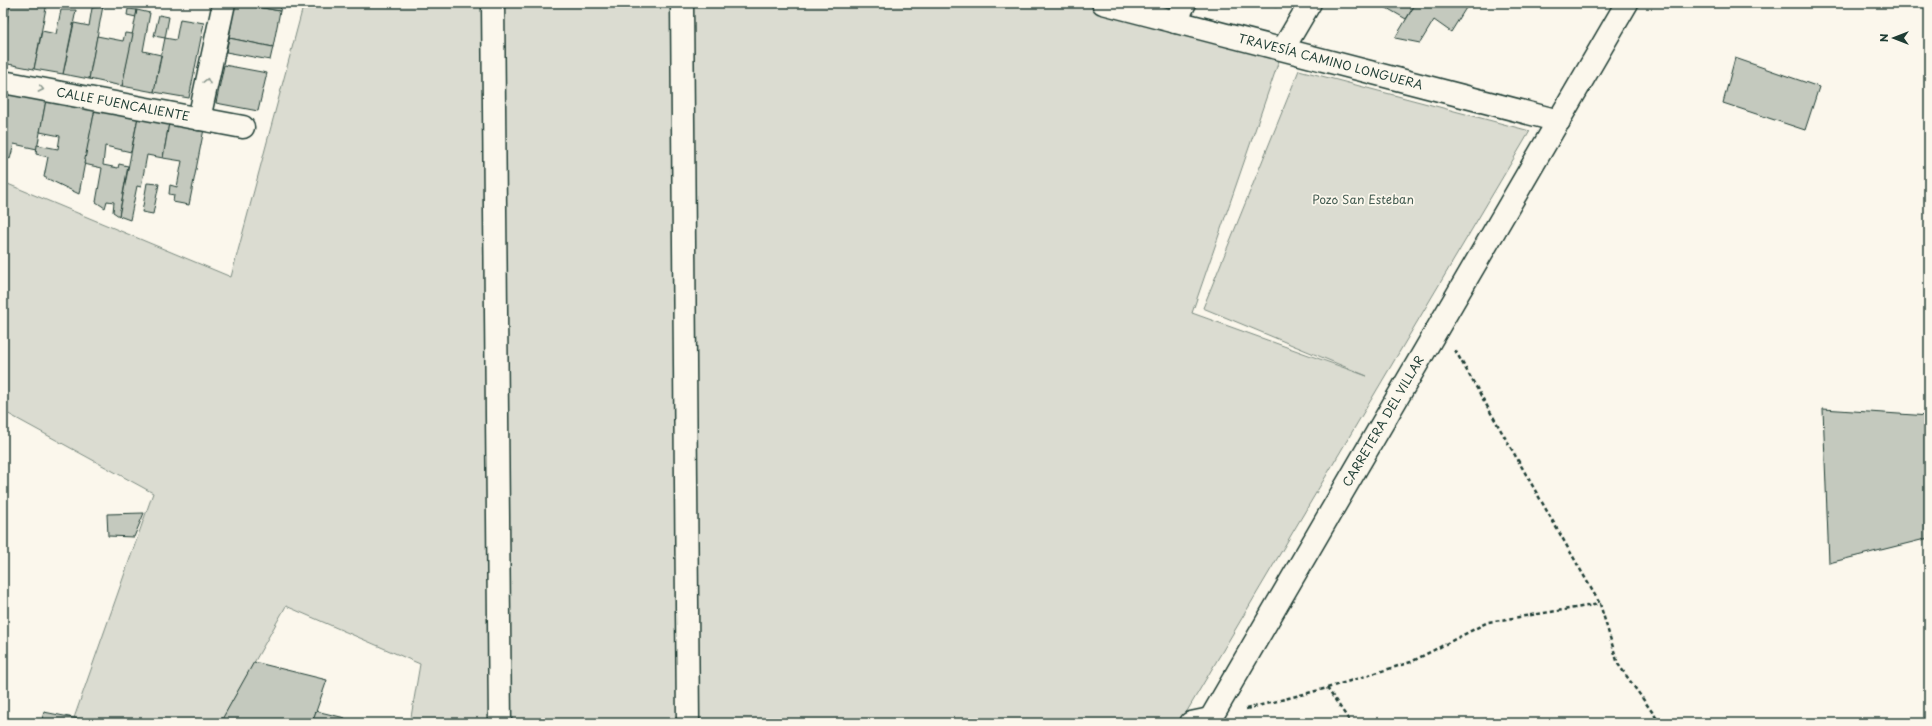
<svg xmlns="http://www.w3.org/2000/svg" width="1932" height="726" viewBox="0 0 1932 726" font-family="'Playpen Sans',sans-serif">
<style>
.green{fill:#dbdcd1;stroke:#7d8c82}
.building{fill:#c4c9be;stroke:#1f3d34}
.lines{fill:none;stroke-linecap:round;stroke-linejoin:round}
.minor-casing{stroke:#1f3d34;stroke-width:25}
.tertiary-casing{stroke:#1f3d34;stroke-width:25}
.path{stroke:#1f3d34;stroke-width:2.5;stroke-dasharray:4 3;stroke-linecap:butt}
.minor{stroke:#fbf7ec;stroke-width:22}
.tertiary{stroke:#fbf7ec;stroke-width:22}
.oneway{stroke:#8d9a90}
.labels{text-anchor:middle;stroke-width:3.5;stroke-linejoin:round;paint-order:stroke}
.street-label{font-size:12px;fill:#1f3d34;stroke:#fbf7ec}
.park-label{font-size:12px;fill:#455d53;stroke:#fbf7ec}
</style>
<rect width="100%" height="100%" fill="#fbf7ec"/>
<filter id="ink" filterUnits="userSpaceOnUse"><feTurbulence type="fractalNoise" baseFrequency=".025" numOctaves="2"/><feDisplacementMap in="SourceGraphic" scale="8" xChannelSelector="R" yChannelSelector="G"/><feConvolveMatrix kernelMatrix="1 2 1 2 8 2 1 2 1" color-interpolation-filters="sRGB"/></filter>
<g filter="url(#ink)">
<polygon class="green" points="304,3 1095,3 1283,49 1192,313 1367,376 1203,308 1299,70 1530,131 1180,723 410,723 420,664 286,606 220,723 96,723 74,718 153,493 3,411 3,182 231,277"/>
<g class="building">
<polygon points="10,3 47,3 34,69 3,63 3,44"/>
<polygon points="235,3 280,11 273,47 229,38"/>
<polygon points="236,3 282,3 280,11"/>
<polygon points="1268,3 1285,3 1276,7 1266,5"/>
<polygon points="1378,3 1416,3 1406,19"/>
<polygon points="1416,3 1469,3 1451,32 1434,20 1420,43 1395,38"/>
<polygon points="103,6 89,79 63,74 74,23 89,26 92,8"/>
<polygon points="128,9 137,10 136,17 127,15"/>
<polygon points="61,10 76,10 63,74 34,69 42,31 56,34"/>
<polygon points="137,10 150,13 143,51 161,55 154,92 122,86"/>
<polygon points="159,15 169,17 165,38 154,36"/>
<polygon points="180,19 204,23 189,98 154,92 165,38 176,40"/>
<polygon points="125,33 133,34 122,86 89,79 97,36 123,41"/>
<polygon points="229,38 273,47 270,60 226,52"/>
<polygon points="1735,58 1819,87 1805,130 1723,103"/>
<polygon points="224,65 267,73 258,111 216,103"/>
<polygon points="6,92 46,100 37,149 14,144 10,159 3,155 3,107"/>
<polygon points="46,100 95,109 79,194 44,177 48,157 36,154 37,145 58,149 60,136 40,132"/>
<polygon points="95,109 138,117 131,152 105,146 103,165 118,168 119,164 128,166 119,216 113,212 114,202 107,201 105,208 96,202 102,168 84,164"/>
<polygon points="138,117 169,123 163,158 147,155 141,187 137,186 130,220 119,216"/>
<polygon points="169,123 204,129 189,205 173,202 174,195 169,194 170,185 177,187 182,161 163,158"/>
<polygon points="147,183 159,184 153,214 142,212"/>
<polygon points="1823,409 1929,416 1929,538 1829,563"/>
<polygon points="144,513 134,537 108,536 107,514"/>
<polygon points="254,662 327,680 312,723 220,723"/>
<polygon points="316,711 345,718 344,723 312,723"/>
<polygon points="44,712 74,718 97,722 41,723"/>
</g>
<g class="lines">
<g class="minor-casing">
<g id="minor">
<polyline points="493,3 500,723"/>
<polyline points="682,3 688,723"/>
<path id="s1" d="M 1103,3 L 1559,121"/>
<polyline points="1175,22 1185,3"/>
<polyline points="1283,49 1310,3"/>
<path id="s2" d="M 3,82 L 243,127"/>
<polyline points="199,119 224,3"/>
<polyline points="1191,723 1210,719"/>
</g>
</g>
<g class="tertiary-casing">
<g id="tertiary">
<path id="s3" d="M 1208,723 L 1627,3"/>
</g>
</g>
<g class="path">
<polyline points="1455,350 1600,604"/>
<polyline points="1327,688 1351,723"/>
<polyline points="1246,709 1327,688 1411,662 1488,622 1600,604 1618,664 1660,723"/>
</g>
<use href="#minor" class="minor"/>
<use href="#tertiary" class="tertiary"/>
</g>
<defs><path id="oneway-chevron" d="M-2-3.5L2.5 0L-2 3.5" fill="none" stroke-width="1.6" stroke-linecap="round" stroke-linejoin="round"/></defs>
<g class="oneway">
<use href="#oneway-chevron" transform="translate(207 81) rotate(-78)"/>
<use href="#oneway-chevron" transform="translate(41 89) rotate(11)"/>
</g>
</g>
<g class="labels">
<g class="street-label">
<text dy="4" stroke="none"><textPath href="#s1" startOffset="235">TRAVESÍA CAMINO LONGUERA</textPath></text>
<text dy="4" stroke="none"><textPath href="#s2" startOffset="122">CALLE FUENCALIENTE</textPath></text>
<text dy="4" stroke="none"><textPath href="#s3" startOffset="349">CARRETERA DEL VILLAR</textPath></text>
</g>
<g class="park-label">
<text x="1363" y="204">Pozo San Esteban</text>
</g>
</g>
<rect width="1932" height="726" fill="none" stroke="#fbf7ec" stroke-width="16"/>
<rect x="8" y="8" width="1916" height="710" fill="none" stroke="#1f3d34" stroke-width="1.5" filter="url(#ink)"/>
<g transform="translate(1894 38) rotate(270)" stroke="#fbf7ec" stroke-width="3" paint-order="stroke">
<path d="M0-3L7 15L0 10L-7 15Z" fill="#1f3d34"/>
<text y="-6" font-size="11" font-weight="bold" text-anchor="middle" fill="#1f3d34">N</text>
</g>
</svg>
